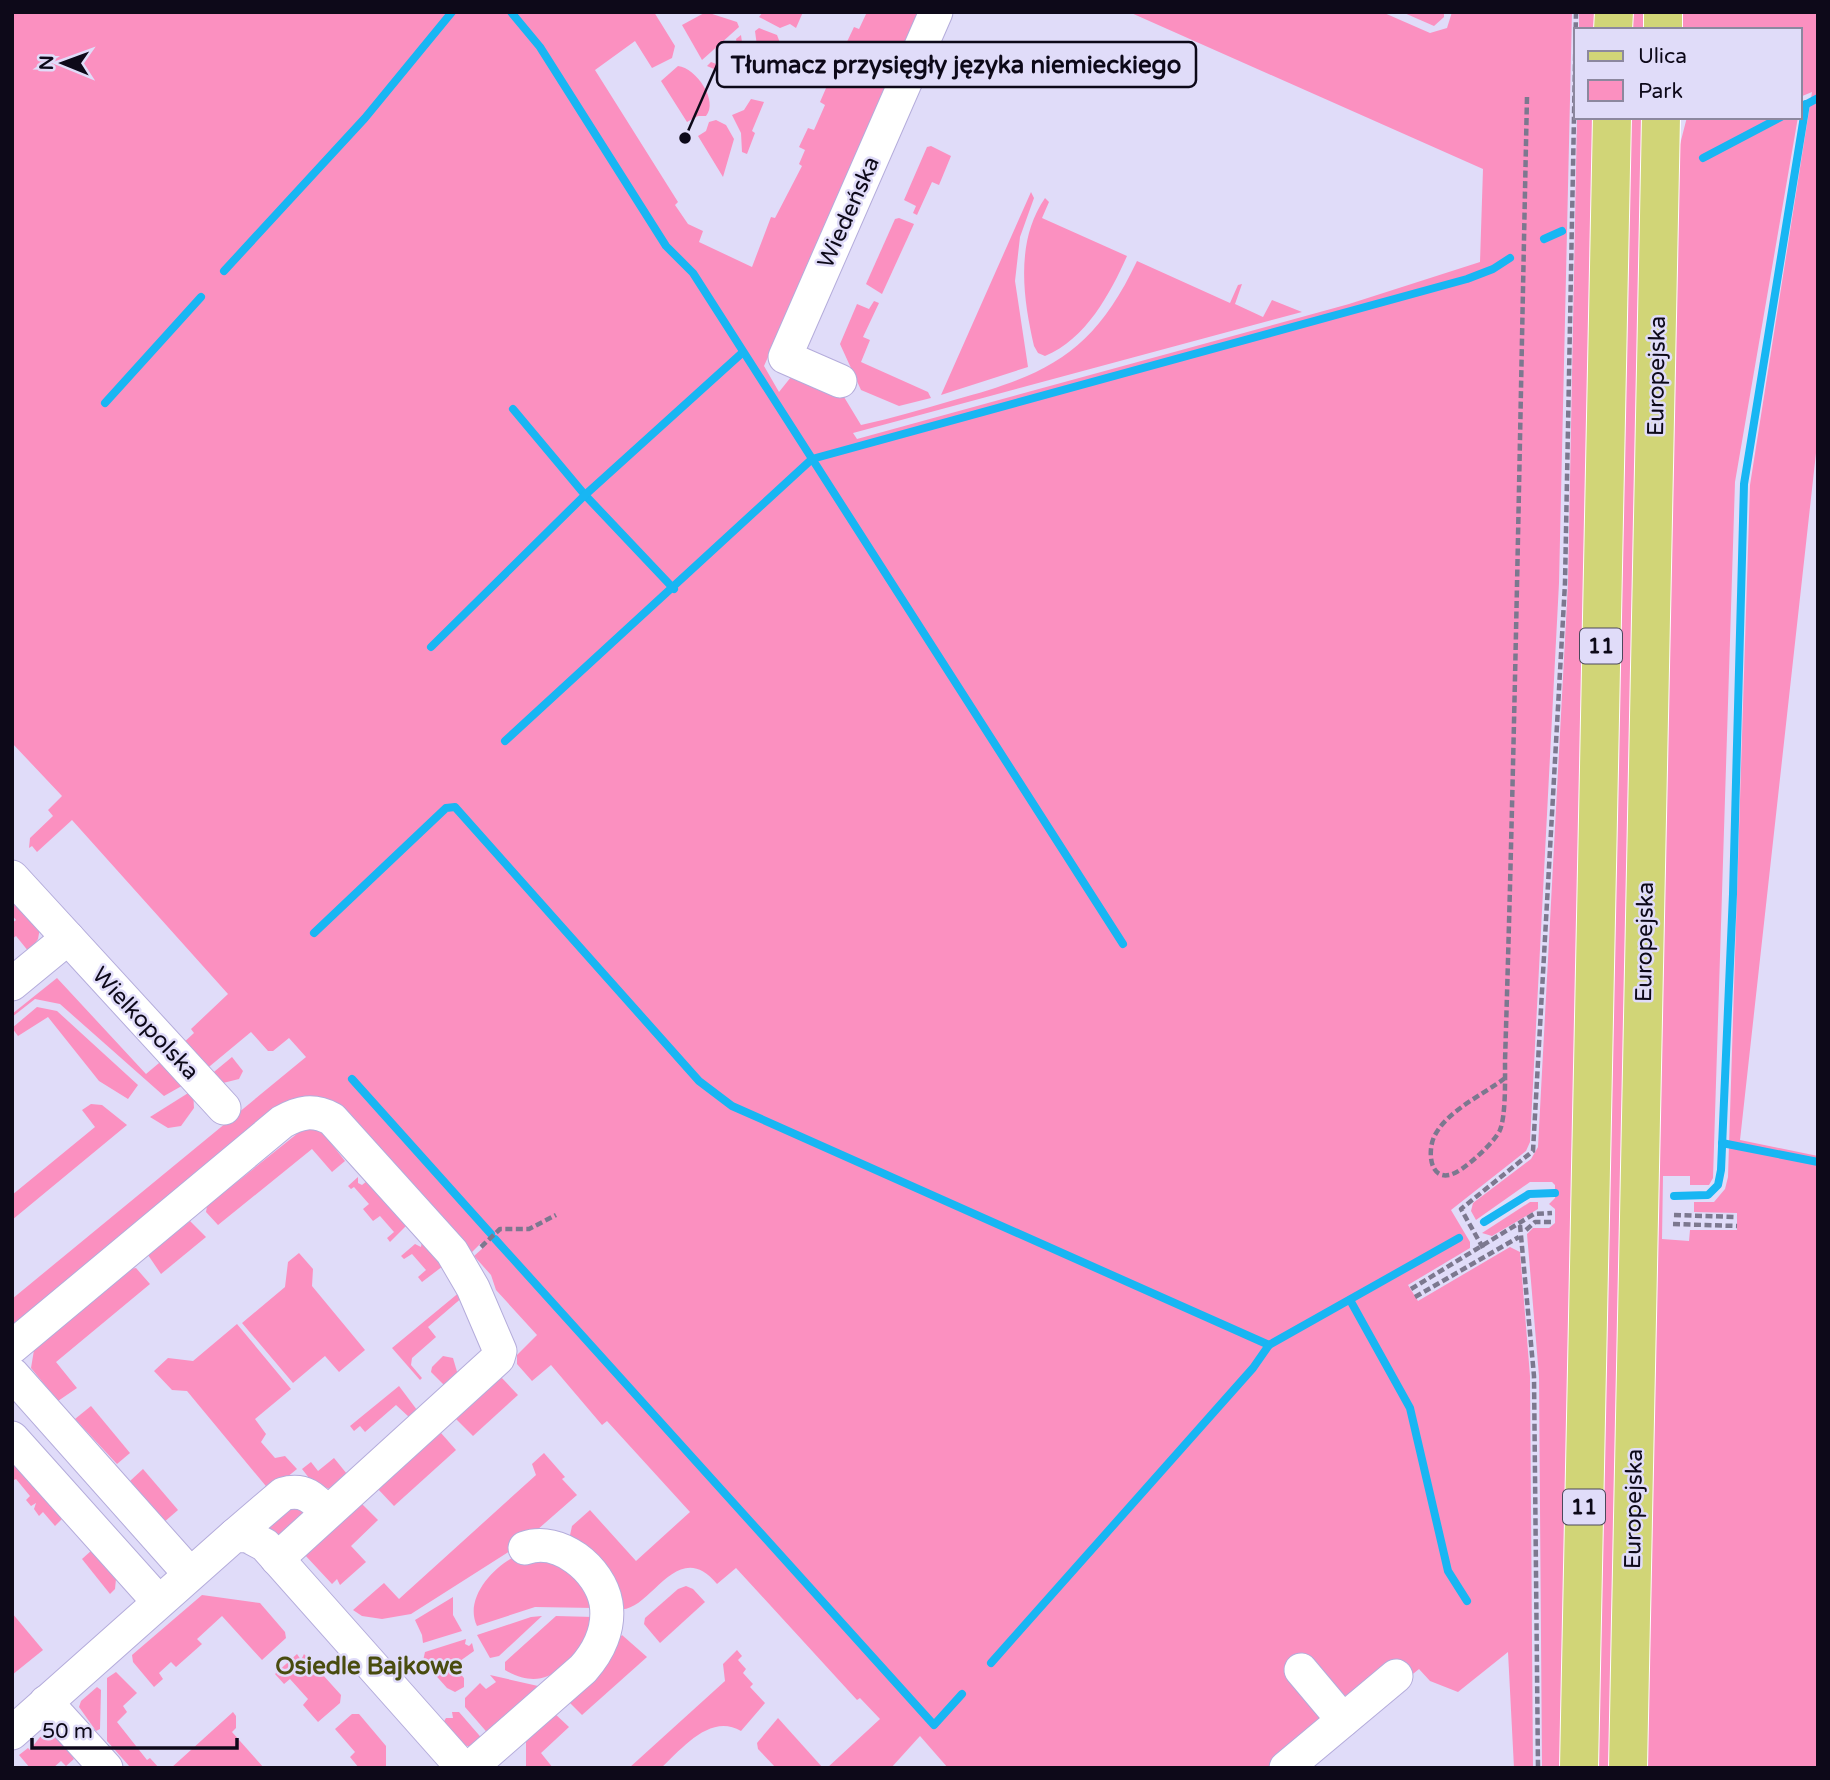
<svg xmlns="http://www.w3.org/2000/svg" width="1830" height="1780" viewBox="0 0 1830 1780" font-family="'Varela Round',sans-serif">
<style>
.green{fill:#fb90c0}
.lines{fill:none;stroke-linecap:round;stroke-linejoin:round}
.stream{stroke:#18b6f3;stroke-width:8}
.minor-casing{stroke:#b4acdb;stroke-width:35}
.major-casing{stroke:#fff;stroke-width:40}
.path{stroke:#7c788f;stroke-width:4.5;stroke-dasharray:7 3.5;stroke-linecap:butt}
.minor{stroke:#fff;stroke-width:33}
.major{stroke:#d1d577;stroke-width:38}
.labels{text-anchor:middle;stroke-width:5;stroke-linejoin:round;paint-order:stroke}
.shield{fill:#e0dcf9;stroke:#4c485c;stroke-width:2}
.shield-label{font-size:21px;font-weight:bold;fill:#0d0919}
.street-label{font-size:23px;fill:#0d0919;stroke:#e0dcf9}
.neighbourhood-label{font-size:24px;font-weight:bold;fill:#494c0f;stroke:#e0dcf9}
.leader{fill:none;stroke:#0d0919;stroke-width:2.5}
.callout-dot{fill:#0d0919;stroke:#e0dcf9;stroke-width:2.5}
.callout{fill:#e0dcf9;stroke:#0d0919;stroke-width:2.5}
.callout-label{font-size:24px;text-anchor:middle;font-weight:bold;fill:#0d0919}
</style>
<rect width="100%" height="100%" fill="#e0dcf9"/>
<g class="green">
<path d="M 12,12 L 654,12 L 675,46 L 672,58 L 652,68 L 635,41 L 595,70 L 678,202 L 675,205 L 688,224 L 703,231 L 699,242 L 752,267 L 771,217 L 775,218 L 802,166 L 799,164 L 805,150 L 799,147 L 808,128 L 814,130 L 825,105 L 820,102 L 833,72 L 839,74 L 850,49 L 845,46 L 854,27 L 859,29 L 867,12 L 921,12 L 764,366 L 779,392 L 791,377 L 841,392 L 861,425 C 893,418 923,409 954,400 C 1048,375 1094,352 1137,261 L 1230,303 L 1238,285 L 1242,284 L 1235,304 L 1263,317 L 1272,300 L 1302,312 L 853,433 L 857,439 L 1349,304 L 1480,262 L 1483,169 L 1129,12 L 1382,12 L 1430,33 L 1447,28 L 1452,12 L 1572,12 L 1559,583 L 1530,1142 L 1526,1151 L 1451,1210 L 1470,1242 L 1470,1248 L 1408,1285 L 1418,1301 L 1510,1247 L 1520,1252 L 1530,1376 L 1533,1768 L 1514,1768 L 1508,1652 L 1458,1692 L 1430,1681 L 1419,1669 L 1403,1682 L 1343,1696 L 1320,1710 L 1320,1722 L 1272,1768 L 948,1768 L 920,1736 L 891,1768 L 827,1768 L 880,1719 L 860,1698 L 857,1700 L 736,1568 L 717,1584 C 677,1535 650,1613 620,1609 L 569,1540 L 572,1526 L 590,1510 L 636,1561 L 690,1512 L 607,1421 L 602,1425 L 551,1365 L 532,1381 L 517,1364 L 517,1355 L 537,1335 L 496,1290 L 491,1275 L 474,1256 L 484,1247 L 481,1243 L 471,1253 L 334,1106 L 12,1333 L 12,1299 L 306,1057 L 289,1038 L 273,1051 L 268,1051 L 251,1032 L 204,1071 L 181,1045 L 194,1033 L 191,1029 L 228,994 L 72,820 L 37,852 L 32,846 L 29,848 L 30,838 L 53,816 L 48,810 L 62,796 L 12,743 Z"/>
<polygon points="706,12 737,22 739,27 702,60 682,25"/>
<polygon points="763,12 803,12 796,28 790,24 780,28 759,17"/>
<polygon points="1402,12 1444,12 1444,17 1434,26"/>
<polygon points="1579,12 1598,12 1597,30 1579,30"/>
<polygon points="1628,12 1647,12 1646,30 1628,30"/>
<polygon points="1678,12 1818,12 1818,435 1740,1140 1818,1156 1818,1768 1643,1768 1675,164 1687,117 1798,117 1735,482 1713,1178 1709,1185 1690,1185 1690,1176 1663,1176 1662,1239 1689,1241 1690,1230 1737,1230 1737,1213 1694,1212 1694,1202 1714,1202 1725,1189 1728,1177 1750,485 1812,92 1800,97 1800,30 1678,30"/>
<polygon points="759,28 777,35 780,43 787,47 769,87 757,80 759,61 755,31"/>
<polygon points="741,35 744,57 738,67 721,72 707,66 711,62 722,66 733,64 739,55 736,39"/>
<path d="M 678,66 C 696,68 719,101 706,116 L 698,116 L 687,122 L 661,81 Z"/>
<polygon points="751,99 764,102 752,131 755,133 747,154 742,152 741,133 732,115 744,110"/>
<polygon points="1577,117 1596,117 1563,1768 1542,1768 1539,1376 1527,1234 1533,1228 1549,1228 1555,1223 1555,1209 1549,1204 1555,1198 1555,1185 1552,1182 1530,1182 1476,1220 1471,1211 1473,1203 1531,1159 1538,1147 1568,583"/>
<polygon points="1626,117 1644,117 1612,1768 1594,1768"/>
<polygon points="716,120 726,125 734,139 723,177 698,136 706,131 709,122"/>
<polygon points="931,146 951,156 939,185 932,182 917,215 913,213 916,206 904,200 927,147"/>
<polygon points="1031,192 1034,198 1020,237 1015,281 1028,367 941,395"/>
<path d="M 1045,198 L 1049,202 L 1042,218 L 1127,256 C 1110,294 1086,339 1045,356 L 1038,353 L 1034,346 C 1023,298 1015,242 1045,198 Z"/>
<polygon points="899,218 914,224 882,294 866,284 895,219"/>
<polygon points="874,301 879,303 863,337 870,340 861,362 928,392 931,398 899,406 861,390 840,344 857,304 869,309"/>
<polygon points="12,889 40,928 38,939 29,952 16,936 12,939 12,923 16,920 12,915"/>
<polygon points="57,978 146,1074 165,1058 187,1083 164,1096 60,1004 35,999 12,1017 12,1014"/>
<polygon points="37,1007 57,1011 138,1085 128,1099 99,1081 48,1017 18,1036 12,1028"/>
<polygon points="232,1057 243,1071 239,1079 223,1083 209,1076"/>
<polygon points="193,1090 194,1108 181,1126 168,1128 150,1117"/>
<polygon points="91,1104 102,1105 127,1125 12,1220 12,1195 95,1127 82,1110"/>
<polygon points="303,1129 320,1129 345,1161 332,1172 312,1149 218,1225 206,1212 207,1206"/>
<polygon points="358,1177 358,1183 362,1185 367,1181 407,1225 390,1242 387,1238 394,1232 380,1216 373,1221 363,1209 369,1204 354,1187 351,1189 348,1186"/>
<polygon points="1530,1202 1538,1202 1538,1209 1492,1236 1482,1233"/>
<polygon points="190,1221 206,1237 161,1274 148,1255"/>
<polygon points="422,1241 443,1266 422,1282 418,1277 426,1270 412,1254 404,1259 401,1256 415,1244 421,1247"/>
<polygon points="299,1253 313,1269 312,1286 365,1350 339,1372 325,1356 293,1383 242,1323 285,1287 288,1262"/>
<polygon points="136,1268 150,1284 56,1362 77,1388 58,1401 31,1368 34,1350 130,1269"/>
<polygon points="461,1291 464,1296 428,1327 436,1337 412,1358 411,1365 422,1378 420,1380 392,1348"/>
<polygon points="237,1324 291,1389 255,1419 266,1434 261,1442 275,1458 285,1456 297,1469 270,1491 187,1391 172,1390 154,1371 168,1358 193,1361"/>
<polygon points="443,1356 453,1358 458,1375 447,1388 431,1372 432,1367"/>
<polygon points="501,1377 518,1395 473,1436 455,1418"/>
<polygon points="399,1386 417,1410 409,1417 396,1405 365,1432 360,1426 354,1431 350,1426"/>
<polygon points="91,1406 130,1453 117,1464 75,1419"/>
<polygon points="441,1433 456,1450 394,1506 377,1488"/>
<polygon points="544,1453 565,1477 562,1479 577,1495 521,1544 411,1614 382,1619 362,1616 353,1610 384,1583 399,1599 536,1475 532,1464"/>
<polygon points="334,1458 347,1474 330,1489 313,1483 302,1469 311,1462 318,1471"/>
<polygon points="12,1462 63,1518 55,1526 43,1512 39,1516 34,1509 36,1503 31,1506 26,1500 30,1496 16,1479 12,1481"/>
<polygon points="143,1469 178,1510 163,1523 130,1481"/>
<polygon points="360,1502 378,1520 351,1546 366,1562 340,1585 337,1579 332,1584 304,1554"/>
<polygon points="284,1506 302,1510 303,1514 279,1538 267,1527"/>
<polygon points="92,1550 116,1579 115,1589 110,1594 82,1559"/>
<path d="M 514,1557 L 568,1564 L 595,1608 L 535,1607 L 477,1626 C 464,1599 492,1568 514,1557 Z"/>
<polygon points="686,1586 693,1589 705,1602 660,1643 644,1624 645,1618 678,1589"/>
<polygon points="202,1595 260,1603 285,1632 286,1638 262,1660 222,1616 197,1639 202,1644 176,1667 171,1662 159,1673 163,1679 154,1687 133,1662 132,1655"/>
<polygon points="453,1597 453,1615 462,1631 423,1643 422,1635 415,1620"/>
<polygon points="12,1613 43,1650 12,1675"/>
<polygon points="542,1616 499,1656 490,1658 477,1635 531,1617"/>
<path d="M 556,1616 L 594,1617 L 590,1646 C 561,1669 543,1692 505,1670 L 505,1662 Z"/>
<polygon points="622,1635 647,1657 582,1715 569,1702"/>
<polygon points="466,1639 465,1644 469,1646 472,1643 474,1651 453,1666 464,1678 464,1687 455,1692 447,1688 423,1661 425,1652"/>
<path d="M 737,1650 L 742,1656 L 738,1660 L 746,1669 L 743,1673 L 753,1684 L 750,1687 L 765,1703 L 741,1731 C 710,1713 682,1749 661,1768 L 629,1768 L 725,1681 L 723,1664 Z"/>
<polygon points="297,1654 301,1660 304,1654 341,1695 340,1703 318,1722 303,1705 308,1699 290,1679 284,1684 275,1674"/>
<polygon points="116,1672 137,1693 123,1706 127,1712 117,1722 147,1760 150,1758 159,1768 130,1767 107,1741 107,1678"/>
<polygon points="490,1675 538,1686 491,1737 465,1707 465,1698 480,1683 486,1689 496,1682"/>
<polygon points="97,1687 101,1690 100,1729 96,1731 79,1707 81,1701"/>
<polygon points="233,1712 236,1716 236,1728 232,1732 264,1768 171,1768"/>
<polygon points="452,1712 459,1712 485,1742 473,1747 462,1745 443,1723 446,1718 453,1718"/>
<polygon points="553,1712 569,1727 541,1753 553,1768 526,1768 526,1726"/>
<polygon points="352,1714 359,1714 386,1746 386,1768 359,1768 350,1757 355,1752 335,1729"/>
<polygon points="778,1718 823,1768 776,1768 758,1749 757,1743"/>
<polygon points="50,1735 58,1738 74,1759 66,1766 61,1761 53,1768 30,1768 19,1755 28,1748 30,1750 40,1737"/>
</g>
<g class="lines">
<g class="stream">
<polyline points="511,12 540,47 666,246 693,273 1123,944"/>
<polyline points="1803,106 1818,98"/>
<polyline points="1703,158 1781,117"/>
<polyline points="1544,239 1562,231"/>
<polyline points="224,271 365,118 452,12"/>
<polyline points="105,403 201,297"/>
<polyline points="513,409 585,495 674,589"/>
<polyline points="431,647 585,495 742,353"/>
<polyline points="505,741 812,459 1467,279 1493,269 1510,258"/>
<polyline points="314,933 446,808 455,807 699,1081 732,1106 1269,1345"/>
<polyline points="352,1079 491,1234"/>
<polyline points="1722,1143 1818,1162"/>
<polyline points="1674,1196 1708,1195 1718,1185 1721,1170 1733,894 1744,484 1806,104"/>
<polyline points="1484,1222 1529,1194 1555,1193"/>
<polyline points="495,1239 934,1725 962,1694"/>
<polyline points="1350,1300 1410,1408 1448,1571 1467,1601"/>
<polyline points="991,1663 1253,1368 1269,1345 1459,1238"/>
</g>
<g class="minor-casing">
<g id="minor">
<polyline points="840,381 785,357 936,12"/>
<polyline points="12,877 224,1108"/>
<polyline points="12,984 68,938"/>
<path d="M 12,1347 L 282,1122 C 300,1112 313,1109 332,1119 L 452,1252 L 473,1288 L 500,1351 L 498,1358 L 277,1559"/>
<polyline points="12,1374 190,1574"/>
<polyline points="12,1438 158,1601"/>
<path d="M 235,1535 L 283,1494 C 304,1488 314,1498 327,1513"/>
<polyline points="1301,1670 1343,1720"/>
<polyline points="46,1702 106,1768"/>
<polyline points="12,1733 235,1535 248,1536 265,1545 463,1768"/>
<path d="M 470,1768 L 583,1669 C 599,1651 610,1628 606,1603 C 600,1569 559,1536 525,1548"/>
<polyline points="1286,1768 1396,1676"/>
</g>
</g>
<g class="major-casing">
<g id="major">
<polyline points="1613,30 1614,12"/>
<polyline points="1663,30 1663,12"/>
<polyline points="1579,1768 1612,117"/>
<polyline points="1628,1768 1661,117"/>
</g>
</g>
<g class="path">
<path d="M 1505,1078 C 1483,1095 1446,1111 1434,1137 C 1428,1150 1429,1179 1449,1175 C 1462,1173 1495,1142 1500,1130 C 1506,1115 1505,1078 1505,1061 C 1515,740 1520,419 1527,97"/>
<polyline points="1674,1215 1737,1217"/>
<polyline points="1673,1224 1737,1226"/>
<polyline points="1520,1225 1534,1376 1538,1768"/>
<polyline points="1526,1230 1535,1222 1552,1222"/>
<polyline points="481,1247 500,1229 529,1229 556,1215"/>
<polyline points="1483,1248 1461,1209 1533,1151 1565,583 1576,12"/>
<polyline points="1411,1289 1534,1214 1552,1213"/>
<polyline points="1415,1297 1519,1237"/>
</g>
<use href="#minor" class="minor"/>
<use href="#major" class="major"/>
</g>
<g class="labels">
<g class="shield">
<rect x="1580" y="628.5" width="42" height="35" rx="5"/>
<rect x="1563" y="1489.5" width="42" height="35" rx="5"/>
</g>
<g class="shield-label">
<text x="1601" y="653">11</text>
<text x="1584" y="1514">11</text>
</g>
<g class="street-label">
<text transform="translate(848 212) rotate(-66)" y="8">Wiedeńska</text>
<text transform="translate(1656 376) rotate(-89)" y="8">Europejska</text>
<text transform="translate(1644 942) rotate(-89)" y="8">Europejska</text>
<text transform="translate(146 1023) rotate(47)" y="8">Wielkopolska</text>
<text transform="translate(1633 1509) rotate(-89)" y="8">Europejska</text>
</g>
<g class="neighbourhood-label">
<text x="369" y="1674">Osiedle Bajkowe</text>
</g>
</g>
<path class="leader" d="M685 138L717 65"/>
<circle class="callout-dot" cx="685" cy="138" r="7"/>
<rect class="callout" x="717" y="42" width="479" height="45" rx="7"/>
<g class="callout-label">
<text x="956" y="73">Tłumacz przysięgły języka niemieckiego</text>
</g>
<rect width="1830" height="1780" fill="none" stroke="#0d0919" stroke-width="28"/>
<rect x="1574" y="28" width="228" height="91" fill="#e0dcf9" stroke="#8c889f" stroke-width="2"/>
<rect x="1588" y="51" width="35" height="10" fill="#d1d577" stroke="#8c889f" stroke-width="2"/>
<text x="1638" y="63" font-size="21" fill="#0d0919">Ulica</text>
<rect x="1588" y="80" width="35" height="21" fill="#fb90c0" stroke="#8c889f" stroke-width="2"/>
<text x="1638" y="98" font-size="21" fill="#0d0919">Park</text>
<g transform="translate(63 63) rotate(271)" stroke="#e0dcf9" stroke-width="5" paint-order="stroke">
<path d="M0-5L12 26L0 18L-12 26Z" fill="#0d0919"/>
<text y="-10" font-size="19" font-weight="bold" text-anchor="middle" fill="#0d0919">N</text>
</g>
<path d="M32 1738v10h205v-10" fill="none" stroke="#0d0919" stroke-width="3.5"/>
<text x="42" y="1738" font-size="21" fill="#0d0919" stroke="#e0dcf9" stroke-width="5" paint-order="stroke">50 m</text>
</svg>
